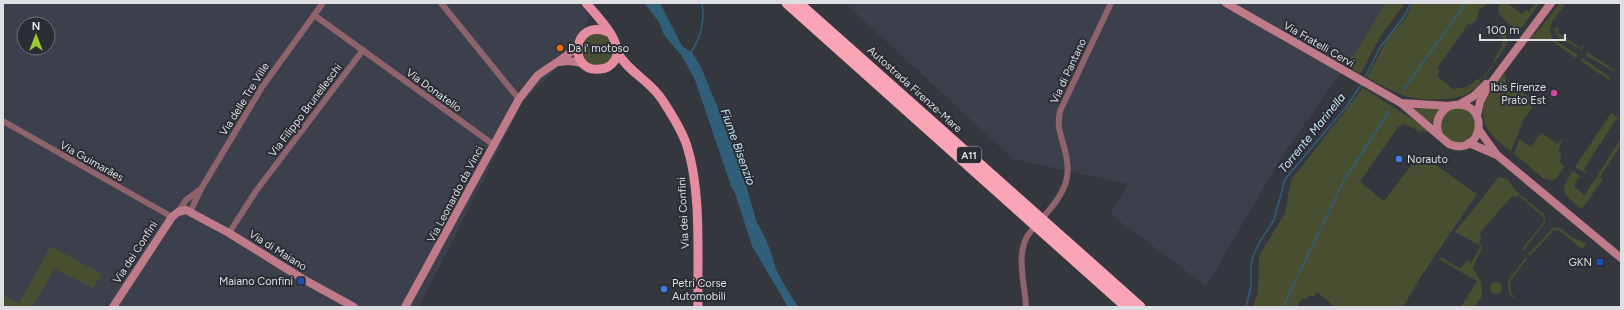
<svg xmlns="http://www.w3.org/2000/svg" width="1624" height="310" viewBox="0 0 1624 310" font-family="Figtree,sans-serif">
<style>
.built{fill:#3c3f4c;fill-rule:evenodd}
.green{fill:#484f30}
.water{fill:#2f5f79}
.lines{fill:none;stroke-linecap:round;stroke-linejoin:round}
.stream{stroke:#2f5f79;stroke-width:1.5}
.street{stroke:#8f636c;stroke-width:6}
.secondary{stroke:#bf7b89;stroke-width:8}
.primary{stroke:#e48da0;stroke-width:9}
.highway{stroke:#f9a5b6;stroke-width:11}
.food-dot{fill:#e8710a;stroke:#2b2d34;stroke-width:1.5}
.hotel-dot{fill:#d1479c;stroke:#2b2d34;stroke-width:1.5}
.shop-dot{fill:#3f7fe0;stroke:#2b2d34;stroke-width:1.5}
.transit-dot{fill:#1a4fb4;stroke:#2b2d34;stroke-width:1.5}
.labels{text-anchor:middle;stroke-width:4;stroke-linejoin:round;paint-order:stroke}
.shield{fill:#2b2d34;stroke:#a8aaae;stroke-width:1}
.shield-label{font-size:10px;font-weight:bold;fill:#dedfe3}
.street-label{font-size:11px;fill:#dedfe3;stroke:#2b2d34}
.poi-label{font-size:11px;fill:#dedfe3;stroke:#2b2d34;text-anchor:start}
.water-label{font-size:12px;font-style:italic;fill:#c7e4f5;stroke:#2b2d34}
</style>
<rect width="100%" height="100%" fill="#35373e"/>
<g class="built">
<path d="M 3,3 L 579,3 L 589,16 L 585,28 L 570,50 L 549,76 L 524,100 L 419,307 L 3,307 ZM 24,24 L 48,24 L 48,48 L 24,48 Z"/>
<polygon points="845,3 1386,3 1355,53 1285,152 1206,286 1110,214 1128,184 1013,159"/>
</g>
<g class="green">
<polygon points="1386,3 1405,3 1380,37 1360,74 1344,64 1355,53"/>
<path d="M 1413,3 L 1488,3 L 1479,10 L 1476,21 L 1471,25 L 1469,23 L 1437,68 L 1440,71 L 1437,76 L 1454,90 L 1456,87 C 1462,91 1472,85 1476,80 L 1478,80 L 1481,77 L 1482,78 L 1479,82 L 1481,83 C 1469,95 1460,98 1443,99 C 1408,101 1397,94 1367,77 L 1387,40 L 1406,18 Z"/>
<polygon points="1501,3 1507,3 1522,14 1526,10 1529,12 1535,3 1540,3 1522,27 1516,30 1500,16 1498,8"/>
<path d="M 1560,3 L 1566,3 C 1559,13 1544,26 1553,39 L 1578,55 L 1576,58 L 1549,39 L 1545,42 L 1536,40 L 1526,42 L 1542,26 Z"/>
<polygon points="1557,27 1559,28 1557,32 1581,48 1584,44 1582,50 1558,37 1554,29"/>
<polygon points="1493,31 1499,35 1506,34 1508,42 1482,82 1484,77 1480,74 1484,76 1495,61 1492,57 1494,59 1503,46 1501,44 1505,39"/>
<circle cx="597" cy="50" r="16"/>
<polygon points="1589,48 1588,52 1614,70 1617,67 1614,72 1586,55"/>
<polygon points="1582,58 1610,77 1609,80 1581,61"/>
<path d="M 1505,74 L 1506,84 L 1519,93 L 1523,90 L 1524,94 L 1530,97 L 1535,103 L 1523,121 L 1511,151 C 1488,135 1473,117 1491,90 C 1495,84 1499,77 1505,74 Z"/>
<polygon points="1363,88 1428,129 1426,133 1422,130 1421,132 1405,124 1398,127 1360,182 1384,201 1420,154 1477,194 1422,275 1403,307 1335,307 1317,292 1314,296 1309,296 1305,299 1302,298 1297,307 1253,307 1258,293 1259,256 1285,213 1291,180"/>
<polygon points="1409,108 1438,109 1432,123"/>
<circle cx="1458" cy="125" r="17"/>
<polygon points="1611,113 1619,118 1620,121 1616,119 1584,169 1587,172 1585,173 1575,167"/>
<polygon points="1541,133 1558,144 1562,139 1565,141 1562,141 1558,151 1561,153 1560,161 1564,167 1557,178 1552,180 1543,178 1514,154 1519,139 1531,147"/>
<path d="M 1621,138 L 1621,145 L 1600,177 L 1603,179 L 1582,209 C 1563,194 1558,192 1573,171 L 1582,178 L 1578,177 L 1574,187 L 1585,195 Z"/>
<polygon points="1499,177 1507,179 1519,194 1544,214 1545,222 1524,250 1522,249 1543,223 1544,218 1519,196 1511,197 1479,234 1482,237 1479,242 1482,247 1473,268 1481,282 1482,296 1474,307 1461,307 1477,281 1440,260 1441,257 1461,269 1466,260 1471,263 1481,246 1455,232"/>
<polygon points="1553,228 1560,228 1572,237 1587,244 1582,249 1560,231 1554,230 1530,256 1528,254"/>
<polygon points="52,247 102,274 93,288 55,269 32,307 3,307 3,295 19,303 49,249"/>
<polygon points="1526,257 1528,258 1510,281 1511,293 1514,296 1513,298 1509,294 1508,280"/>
<circle cx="1496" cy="288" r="6"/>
</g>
<path class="water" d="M 644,3 L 660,3 L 682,46 L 693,54 L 701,67 L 736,152 L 757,223 C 765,235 771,251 775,266 C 778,276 792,296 798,307 L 788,307 L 752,246 L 735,193 L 731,186 L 695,80 L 682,56 L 664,35 L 659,22 Z"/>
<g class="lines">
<g class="stream">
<path d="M 690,54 C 701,37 705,22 702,3"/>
<polyline points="1364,79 1381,46 1404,17 1411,3"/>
<polyline points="1404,89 1466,3"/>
<polyline points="1299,273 1345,179 1389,111"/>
<polyline points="1246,307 1251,286 1251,266 1253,256 1259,243 1274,220 1285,179 1347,106 1361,85"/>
<polyline points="1283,307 1297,277"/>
</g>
<g class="street">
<polyline points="441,3 519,99"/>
<polyline points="314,15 494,145"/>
<polyline points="3,121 172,217"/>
<polyline points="178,212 186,200 201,189"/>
<polyline points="190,212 201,189 262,87 323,3"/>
<path d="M 1046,214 C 1065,192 1073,177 1064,147 C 1060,132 1057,127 1060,111 L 1111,3"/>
<polyline points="229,233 256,191 363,50"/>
<path d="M 1026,307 C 1025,282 1014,251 1031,231"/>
</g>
<g class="secondary">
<path d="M 1226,3 L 1401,103 L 1449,144 C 1485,159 1492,95 1449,106 L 1401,103"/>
<polyline points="559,62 569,61 582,63"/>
<polyline points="1460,104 1474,96 1486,84"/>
<polyline points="1477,116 1480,102 1486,90 1551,3"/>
<path d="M 1439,135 C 1434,122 1439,113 1449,106"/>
<polyline points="1469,143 1497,155 1479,130"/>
<polyline points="1497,155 1621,258"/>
<polyline points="113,307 172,217 178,212 186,210 229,233 303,279 354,307"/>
<polyline points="405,307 519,99 538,75 566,56 578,46"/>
</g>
<g class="primary">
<path d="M 586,3 C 597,16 625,43 615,60 C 611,66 606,69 600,69 C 567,74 572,17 608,32"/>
<path d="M 617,52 C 629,73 651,81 663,101 C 672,115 682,130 687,146 C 702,193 697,258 698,307"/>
</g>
<g class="highway">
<polyline points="787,3 1127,307"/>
<polyline points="798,3 1140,307"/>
</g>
</g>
<circle class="food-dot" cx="560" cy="48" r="4"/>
<circle class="hotel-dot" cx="1554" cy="93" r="4"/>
<g class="shop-dot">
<circle cx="1399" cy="159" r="4"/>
<circle cx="664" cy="289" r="4"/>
</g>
<g class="transit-dot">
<rect x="1596" y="258" width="8" height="8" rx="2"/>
<rect x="297" y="277" width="8" height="8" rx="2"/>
</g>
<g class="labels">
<rect class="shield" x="957" y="147" width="24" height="16" rx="3"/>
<g class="shield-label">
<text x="969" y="159">A11</text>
</g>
<g class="street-label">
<text transform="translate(1319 44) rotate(30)" y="4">Via Fratelli Cervi</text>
<text transform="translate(1068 71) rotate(-65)" y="4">Via di Pantano</text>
<text transform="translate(915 89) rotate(42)" y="4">Autostrada Firenze-Mare</text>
<text transform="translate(434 90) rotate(36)" y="4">Via Donatello</text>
<text transform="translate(244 99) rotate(-58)" y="4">Via delle Tre Ville</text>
<text transform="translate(305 110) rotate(-53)" y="4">Via Filippo Brunelleschi</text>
<text transform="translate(92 161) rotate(29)" y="4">Via Guimarães</text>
<text transform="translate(455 194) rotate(-62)" y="4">Via Leonardo da Vinci</text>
<text transform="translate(683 213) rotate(-93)" y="4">Via dei Confini</text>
<text transform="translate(278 250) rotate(32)" y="4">Via di Maiano</text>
<text transform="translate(135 252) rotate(-57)" y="4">Via dei Confini</text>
</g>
<g class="poi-label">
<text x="568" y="52">Da i' motoso</text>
<text x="1546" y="91" text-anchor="end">Ibis Firenze<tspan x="1546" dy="13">Prato Est</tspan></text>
<text x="1407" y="163">Norauto</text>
<text x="1592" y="266" text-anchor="end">GKN</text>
<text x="293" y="285" text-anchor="end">Maiano Confini</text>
<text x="672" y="287">Petri Corse<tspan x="672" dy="13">Automobili</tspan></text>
</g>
<g class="water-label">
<text transform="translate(1312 133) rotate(-51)" y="4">Torrente Marinella</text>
<text transform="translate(738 147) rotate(70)" y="4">Fiume Bisenzio</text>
</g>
</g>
<rect width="1624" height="310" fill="none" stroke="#dedfe3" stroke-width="8"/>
<g transform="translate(36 36)"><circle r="19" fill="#2b2d34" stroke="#73747a"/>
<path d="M0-3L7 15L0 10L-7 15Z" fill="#9bcb33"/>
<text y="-6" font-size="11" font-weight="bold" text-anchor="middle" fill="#dedfe3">N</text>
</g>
<path d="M1480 34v6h85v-6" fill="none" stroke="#dedfe3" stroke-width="2"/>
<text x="1486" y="34" font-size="12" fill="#dedfe3" stroke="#2b2d34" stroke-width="3" paint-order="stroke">100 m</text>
</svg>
